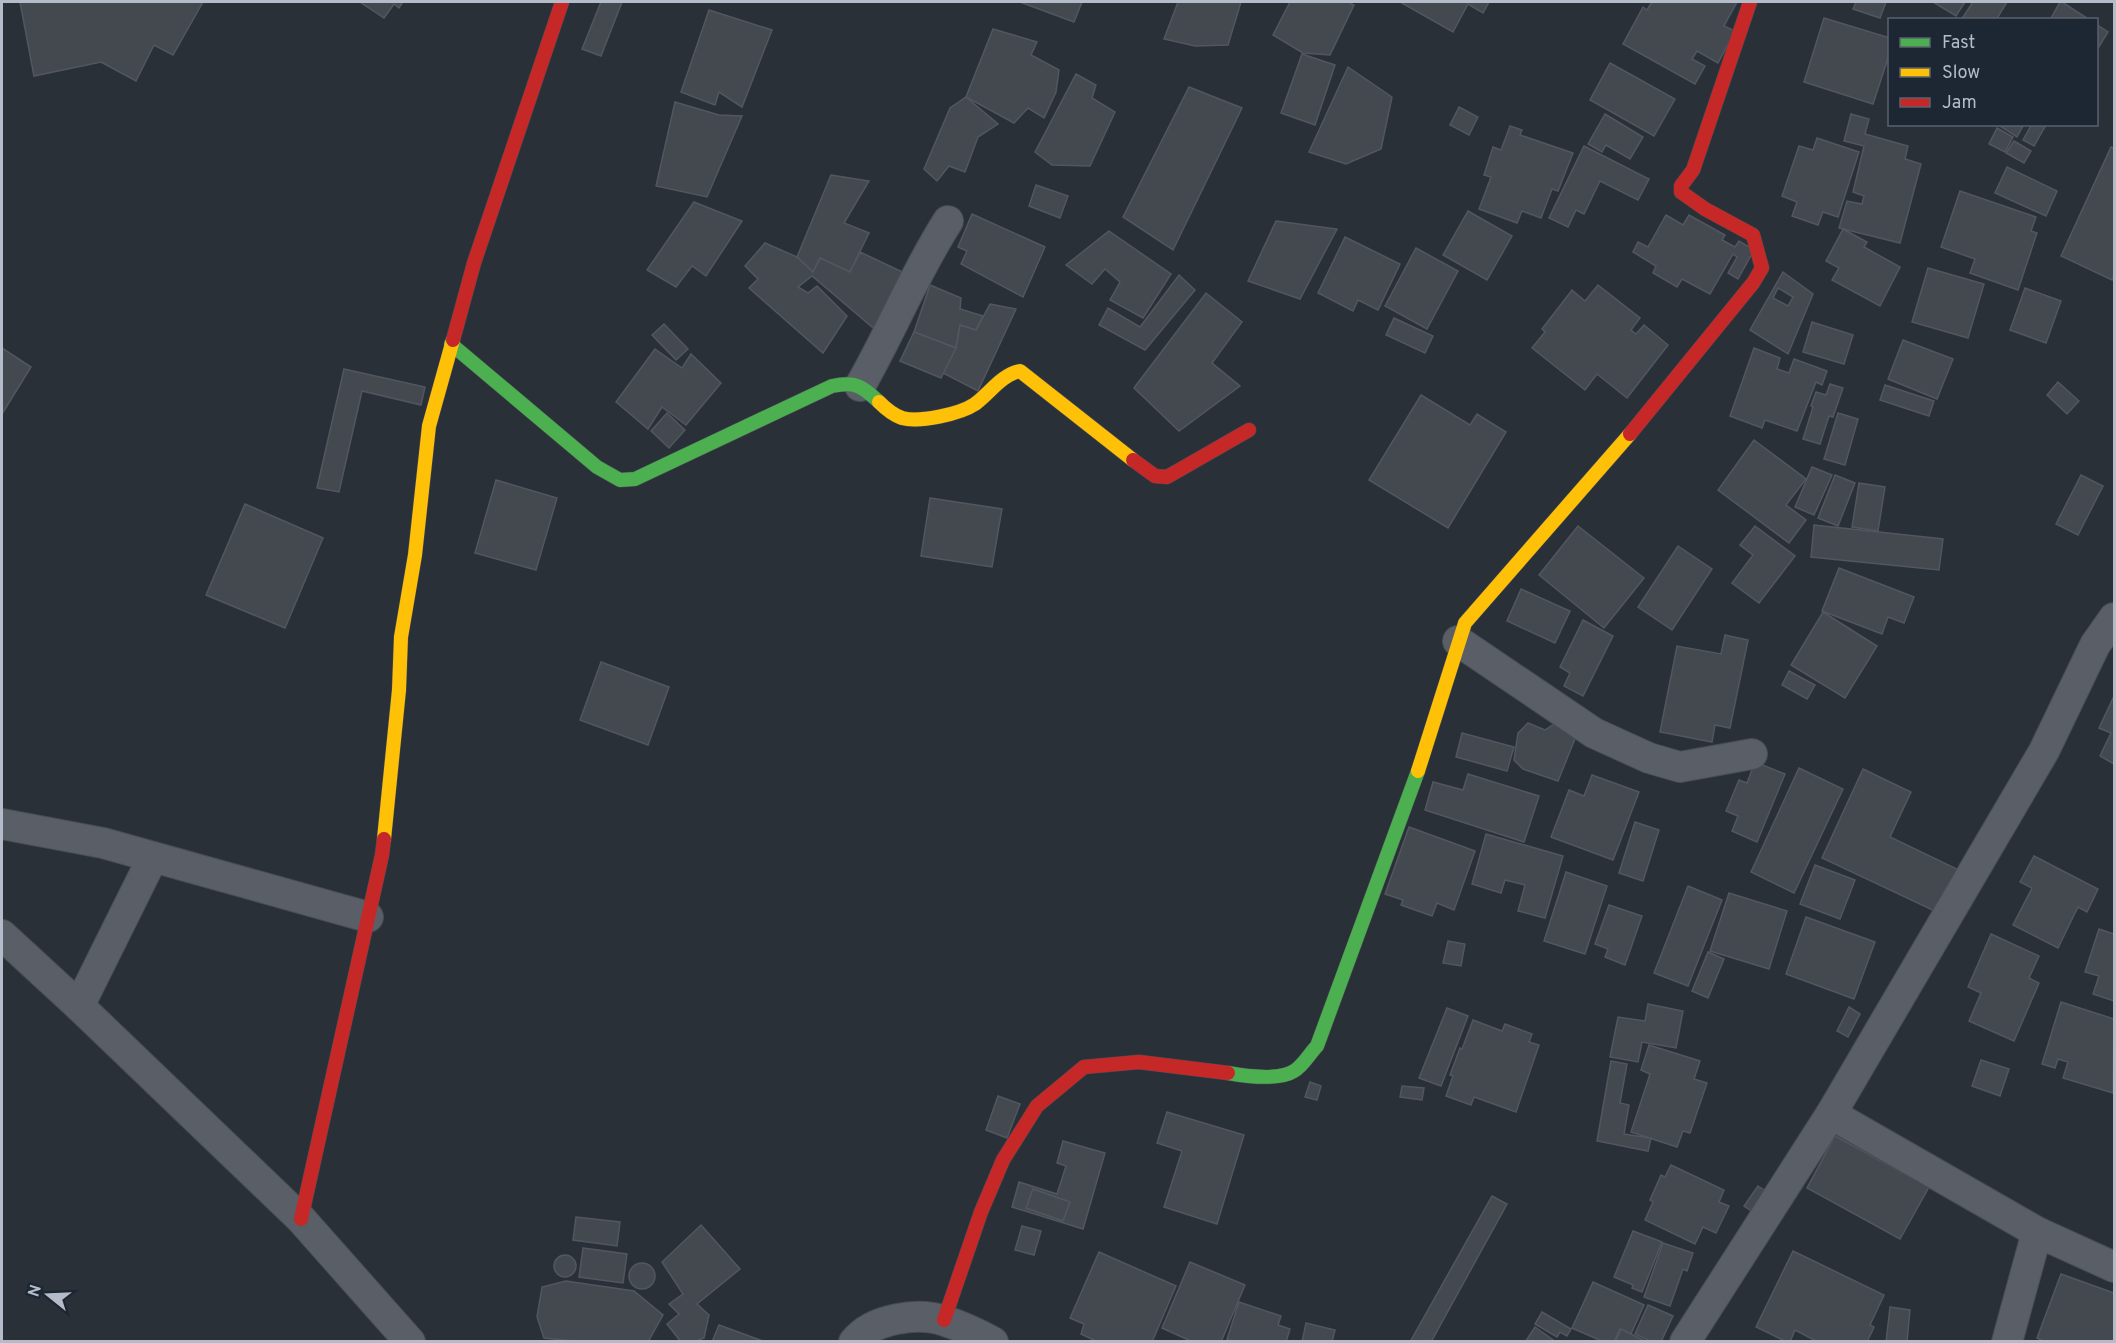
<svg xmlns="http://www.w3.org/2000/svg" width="2116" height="1343" viewBox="0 0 2116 1343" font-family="Overpass,sans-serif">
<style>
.building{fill:#444950;stroke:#52575f;stroke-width:1.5;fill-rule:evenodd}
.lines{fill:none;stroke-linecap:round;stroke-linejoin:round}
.street-casing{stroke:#484c53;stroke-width:32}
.fast-casing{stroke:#484c53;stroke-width:15}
.slow-casing{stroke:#484c53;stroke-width:15}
.jam-casing{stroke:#484c53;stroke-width:15}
.street{stroke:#5a5e66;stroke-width:30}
.fast{stroke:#4caf50;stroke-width:14}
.slow{stroke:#ffc107;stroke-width:14}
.jam{stroke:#c62828;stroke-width:14}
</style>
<rect width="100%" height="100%" fill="#2a3038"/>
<g class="building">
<polygon points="20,2 203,2 173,55 154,45 136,81 101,62 34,76"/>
<polygon points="360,2 403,2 399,8 394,4 384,18"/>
<polygon points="601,2 622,2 601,56 582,49"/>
<polygon points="1020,2 1082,2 1074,22"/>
<polygon points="1178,2 1241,2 1228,45 1195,46 1164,39"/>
<polygon points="1290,2 1348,2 1354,5 1330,55 1303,53 1273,35"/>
<polygon points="1400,2 1489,2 1483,13 1468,4 1453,32"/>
<polygon points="1652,2 1737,2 1724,26 1735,31 1718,63 1697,51 1692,59 1705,66 1695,84 1623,44 1643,7 1647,10"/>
<polygon points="1856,2 1886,2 1880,18 1853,9"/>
<polygon points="1933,2 1965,2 1956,16"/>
<polygon points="1973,2 2007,2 1996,20 1961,20"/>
<polygon points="2060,2 2062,2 2090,20 2050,20"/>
<polygon points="709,10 772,30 742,107 719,92 715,105 681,92"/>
<polygon points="1824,18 1890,38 1890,52 1873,104 1804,82"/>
<polygon points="2096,24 2108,32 2097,50 2096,50"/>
<polygon points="993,29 1037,42 1031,55 1059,70 1056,92 1044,118 1028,108 1014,123 966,97"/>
<polygon points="1302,54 1335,65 1315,125 1281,113"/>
<polygon points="1610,63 1675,99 1654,136 1590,100"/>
<polygon points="1348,67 1392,97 1381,149 1346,164 1309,152"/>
<polygon points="1076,74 1096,85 1092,98 1115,112 1090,166 1052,165 1035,152"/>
<polygon points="1189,87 1242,108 1173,250 1123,217"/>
<polygon points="966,97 998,124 978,137 965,172 949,166 937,181 924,169 950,108"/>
<polygon points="675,102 719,115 742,116 707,197 656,186"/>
<polygon points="1459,107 1478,117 1469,135 1450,125"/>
<polygon points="1605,114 1643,137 1630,159 1606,145 1602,152 1588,144"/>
<polygon points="1851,114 1869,119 1865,134 1908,146 1905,159 1921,164 1900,243 1839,228 1847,201 1862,204 1864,196 1853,192 1864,146 1844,141"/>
<polygon points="1997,124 2024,124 2017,137"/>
<polygon points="2032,124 2046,125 2034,146 2023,140"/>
<polygon points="1510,126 1522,130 1520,135 1573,153 1558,191 1552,189 1541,218 1522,211 1517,223 1479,209 1491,177 1484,175 1493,147 1501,150"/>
<polygon points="1997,128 2013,137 2005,152 1989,144"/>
<polygon points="1817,138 1859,152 1838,217 1823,212 1818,225 1792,216 1797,202 1782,196 1799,146 1813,150"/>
<polygon points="2014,141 2031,151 2024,163 2006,153"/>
<polygon points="1584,146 1649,179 1638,200 1600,181 1584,214 1576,210 1568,227 1549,218"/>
<polygon points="2111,147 2114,148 2114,275 2112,280 2061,256"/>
<polygon points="2007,167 2057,191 2046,216 1995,193"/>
<polygon points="831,175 869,181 844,223 869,233 850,272 820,258 813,272 797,257"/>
<polygon points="1036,185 1068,196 1060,218 1029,206"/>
<polygon points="1960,191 2036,217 2031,231 2037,233 2018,290 1970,273 1975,259 1941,247"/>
<polygon points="694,202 742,221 706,276 692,266 676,287 647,270"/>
<polygon points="1468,211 1512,236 1487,280 1443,255"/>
<polygon points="972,214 1045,247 1023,297 961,264 967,251 958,247"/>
<polygon points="1666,215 1683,225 1689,215 1725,235 1722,240 1735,247 1739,241 1754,250 1738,279 1728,273 1737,257 1733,254 1710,294 1682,279 1677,287 1653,273 1656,266 1633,252 1638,242 1648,247"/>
<polygon points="1276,221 1337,229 1300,299 1248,281"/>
<polygon points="1843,229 1867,242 1864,247 1900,267 1880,306 1832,280 1839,268 1826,261"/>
<polygon points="1109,231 1171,274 1143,318 1110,300 1120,282 1105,269 1092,284 1066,265"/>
<polygon points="1345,237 1400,264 1378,310 1358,300 1353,311 1318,293"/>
<polygon points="765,243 797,257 813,272 820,258 850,272 860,252 909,275 878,332 812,276 798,287 808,293 817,286 847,316 823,353 749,288 758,279 745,266"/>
<polygon points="1416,248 1458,271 1427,329 1385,306"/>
<polygon points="1928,268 1984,284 1968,338 1912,322"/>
<path d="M 1783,272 L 1813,294 L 1788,354 L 1750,330 ZM 1778,288 L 1793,297 L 1788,306 L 1773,298 Z"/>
<polygon points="1179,275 1195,290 1145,350 1099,325 1108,308 1140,327"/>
<polygon points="930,285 961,298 960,309 983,316 976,330 960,325 956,348 914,332"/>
<polygon points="1598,285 1640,318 1631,330 1636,334 1644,325 1668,345 1627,398 1597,374 1585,390 1532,348 1545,332 1542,329 1572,290 1585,301"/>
<polygon points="2025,288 2061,301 2046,343 2010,330"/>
<polygon points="1206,293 1242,322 1212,363 1240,386 1179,431 1134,388"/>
<polygon points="990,304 1016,309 978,391 943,373 956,348 960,325 976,330"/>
<polygon points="1394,318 1433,336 1425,353 1386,335"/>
<polygon points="1812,322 1853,335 1844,364 1803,352"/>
<polygon points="664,324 688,349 676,360 652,335"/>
<polygon points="914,332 956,348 941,378 900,361"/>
<polygon points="1903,340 1953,359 1937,399 1888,379"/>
<polygon points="2,348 31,367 2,414"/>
<polygon points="1754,348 1780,358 1777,369 1789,373 1794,359 1827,371 1822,385 1816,382 1797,431 1765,420 1762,428 1730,416"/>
<polygon points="655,349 682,368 691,354 721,383 686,425 662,407 648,429 616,402"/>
<polygon points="344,369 425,387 421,405 362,391 339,492 317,488"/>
<polygon points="2058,382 2079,401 2067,414 2047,395"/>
<polygon points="1830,384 1843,388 1833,417 1829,416 1820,444 1803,439 1813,407 1811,406 1816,392 1826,395"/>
<polygon points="1885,385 1934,401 1929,416 1880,400"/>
<polygon points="1421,395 1470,425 1477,414 1506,432 1448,528 1369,480"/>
<polygon points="667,413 685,430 669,448 651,431"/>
<polygon points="1838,413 1858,419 1845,465 1824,459"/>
<polygon points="1754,440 1806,479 1786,505 1806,520 1789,543 1718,490"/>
<polygon points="1812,467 1832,475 1814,515 1795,507"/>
<polygon points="1835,475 1855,483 1838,526 1818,518"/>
<polygon points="2081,475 2103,486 2078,535 2056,524"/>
<polygon points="496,480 557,498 536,570 475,553"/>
<polygon points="1859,483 1885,487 1878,531 1852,527"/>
<polygon points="930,498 1002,509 992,567 921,556"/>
<polygon points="245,504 323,538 285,628 206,595"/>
<polygon points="1814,525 1943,539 1939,570 1811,557"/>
<polygon points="1578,526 1644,578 1604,628 1539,575"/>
<polygon points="1755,526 1795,556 1759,603 1732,583 1753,555 1740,545"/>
<polygon points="1678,546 1712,569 1672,630 1638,607"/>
<polygon points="1839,568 1914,597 1904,623 1888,617 1882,634 1822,611"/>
<polygon points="1521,589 1570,611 1555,643 1507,621"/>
<polygon points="1823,612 1877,646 1845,698 1791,665"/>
<polygon points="1583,620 1613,636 1583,696 1564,686 1570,673 1560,667"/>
<polygon points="1725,635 1748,640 1730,728 1715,725 1712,742 1660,732 1677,646 1721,654"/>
<polygon points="601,662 669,687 648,745 580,720"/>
<polygon points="1789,671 1815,685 1807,699 1782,685"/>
<polygon points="2114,696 2114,764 2100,756 2111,733 2099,728"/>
<polygon points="1528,723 1545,730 1554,724 1577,734 1558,781 1523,769 1514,760 1518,733"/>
<polygon points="1462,733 1514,747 1507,771 1456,757"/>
<polygon points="1755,762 1785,774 1757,842 1732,831 1738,816 1726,811 1739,780 1747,783"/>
<polygon points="1799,768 1843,789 1794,893 1751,872"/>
<polygon points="1863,769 1911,792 1890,837 1961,871 1941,914 1822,858"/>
<polygon points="1468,774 1539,796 1524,842 1425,810 1433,782 1463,790"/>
<polygon points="1592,775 1639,792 1613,860 1551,837 1569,790 1584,796"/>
<polygon points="1635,822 1659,830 1643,881 1619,873"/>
<polygon points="1409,827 1475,851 1454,910 1437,903 1432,916 1401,905 1403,900 1385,894"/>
<polygon points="1486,834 1563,856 1545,918 1518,911 1525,885 1505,880 1501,893 1472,884"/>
<polygon points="2034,856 2098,889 2087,912 2078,907 2058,948 2013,925 2032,888 2020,882"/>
<polygon points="1815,865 1855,880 1840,919 1800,904"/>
<polygon points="1566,872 1607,886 1585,954 1544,941"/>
<polygon points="1688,886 1722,900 1688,986 1654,973"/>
<polygon points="1729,893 1787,911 1769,969 1710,951"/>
<polygon points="1609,905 1642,916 1625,965 1605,957 1608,949 1595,944"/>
<polygon points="1806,917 1875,942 1854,999 1786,974"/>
<polygon points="2099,929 2114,934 2114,1001 2093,994 2099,976 2085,972"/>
<polygon points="1991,934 2039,956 2029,978 2039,983 2014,1041 1969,1021 1981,993 1968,987"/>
<polygon points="1448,941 1465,944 1461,966 1443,963"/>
<polygon points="1708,952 1724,959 1708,998 1692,991"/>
<polygon points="2061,1002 2114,1019 2113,1093 2063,1078 2068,1062 2058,1059 2055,1068 2042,1064"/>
<polygon points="1648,1004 1683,1011 1676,1048 1642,1042 1638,1062 1610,1057 1618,1017 1645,1021"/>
<polygon points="1849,1007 1860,1014 1848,1037 1837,1031"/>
<polygon points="1447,1008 1468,1016 1441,1086 1419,1078"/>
<polygon points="1473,1020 1502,1031 1505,1024 1532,1034 1529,1042 1539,1045 1516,1112 1474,1097 1471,1105 1446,1096 1453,1076 1450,1075 1460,1048 1462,1049"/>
<polygon points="1649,1045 1700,1061 1694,1079 1707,1083 1690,1133 1683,1131 1677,1147 1631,1132 1650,1074 1641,1070"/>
<polygon points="1981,1060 2009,1069 2000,1096 1972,1086"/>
<polygon points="1611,1061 1627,1064 1620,1103 1629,1105 1624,1134 1651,1138 1648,1151 1597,1141"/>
<polygon points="1310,1082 1321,1086 1317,1100 1305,1097"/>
<polygon points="1402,1086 1424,1088 1422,1100 1400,1097"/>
<polygon points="998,1096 1020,1104 1007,1138 986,1130"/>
<polygon points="1167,1112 1244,1135 1217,1224 1164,1207 1182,1151 1157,1143"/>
<polygon points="1835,1136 1929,1187 1900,1239 1807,1188"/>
<polygon points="1063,1141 1105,1153 1083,1229 1012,1207 1019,1182 1057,1194 1066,1166 1057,1163"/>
<polygon points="1671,1165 1724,1190 1719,1202 1729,1206 1716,1233 1703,1227 1695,1244 1645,1220 1653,1202 1650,1200 1661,1175 1665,1177"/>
<polygon points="1758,1186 1767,1192 1753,1212 1744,1206"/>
<polygon points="1033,1189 1070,1202 1063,1221 1026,1208"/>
<polygon points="1492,1196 1507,1204 1431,1342 1410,1342"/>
<polygon points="576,1217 620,1222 617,1246 573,1240"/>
<polygon points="701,1225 740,1269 697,1304 709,1315 704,1338 694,1342 681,1342 667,1324 679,1314 669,1304 683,1294 662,1262"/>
<polygon points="1022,1226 1041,1231 1034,1255 1015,1250"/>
<polygon points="1633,1231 1662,1242 1642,1292 1632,1288 1633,1285 1614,1277"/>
<polygon points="1663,1243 1693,1253 1687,1271 1683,1269 1670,1306 1644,1297"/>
<polygon points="583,1248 627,1254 623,1283 579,1277"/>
<polygon points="1793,1251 1884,1295 1870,1325 1874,1327 1867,1342 1818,1342 1795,1330 1790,1342 1787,1342 1756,1327"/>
<polygon points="1099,1252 1176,1286 1152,1342 1098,1342 1081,1334 1084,1324 1070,1318"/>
<circle cx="565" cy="1266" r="11"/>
<polygon points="1190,1262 1245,1285 1221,1342 1193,1342 1162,1328"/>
<circle cx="642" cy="1276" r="13"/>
<polygon points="2061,1274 2114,1293 2114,1342 2046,1342 2037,1338"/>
<polygon points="566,1281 634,1291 663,1315 648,1342 582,1342 544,1338 537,1317 542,1287"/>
<polygon points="1593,1282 1644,1305 1631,1334 1620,1329 1614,1342 1604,1342 1572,1328"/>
<polygon points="1239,1302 1281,1316 1278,1325 1290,1329 1286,1342 1229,1342 1229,1340 1227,1339"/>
<polygon points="1648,1305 1673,1316 1661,1342 1652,1342 1635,1334"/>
<polygon points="1890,1307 1910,1310 1907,1342 1886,1342"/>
<polygon points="1542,1312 1571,1329 1567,1336 1560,1332 1557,1337 1535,1324"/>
<polygon points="1306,1323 1335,1330 1332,1342 1302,1342"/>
<polygon points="719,1325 763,1341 763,1342 712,1342"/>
<polygon points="1535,1327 1556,1342 1525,1342"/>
<polygon points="1621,1329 1647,1342 1615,1342"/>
</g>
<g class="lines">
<g class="street-casing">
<g id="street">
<path d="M 860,386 C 891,332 914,274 948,221"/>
<polyline points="1458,641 1594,733 1649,758 1680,767 1752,754"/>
<polyline points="2,824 103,843 368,917"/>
<polyline points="2,935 79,1006 301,1219 410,1342"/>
<polyline points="79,1006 153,857"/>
<polyline points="1831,1114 2037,1232 2007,1342"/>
<polyline points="2037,1232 2114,1267"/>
<path d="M 854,1342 C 873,1318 918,1312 945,1321 C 961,1326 978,1334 993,1342"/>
<polyline points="1685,1342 1831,1114 2044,751 2095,645 2114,618"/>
</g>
</g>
<g class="fast-casing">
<g id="fast">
<path d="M 451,344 L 597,467 L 620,480 L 635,479 L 832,386 C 855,381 862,386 879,402"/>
<path d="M 1228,1073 C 1245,1076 1278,1081 1294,1071 C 1303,1066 1310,1053 1317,1046 L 1418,771"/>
</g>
</g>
<g class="slow-casing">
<g id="slow">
<path d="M 879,402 C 885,408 893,415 902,418 C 919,423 960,414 975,404 C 990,393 1001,375 1020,371 L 1133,460"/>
<polyline points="1418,771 1465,623 1630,434"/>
<polyline points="384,839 399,690 401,637 415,555 429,426 453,340"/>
</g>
</g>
<g class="jam-casing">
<g id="jam">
<polyline points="453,340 474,263 562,2"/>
<polyline points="1630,434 1753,283 1762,268 1753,235 1705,209 1681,192 1681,186 1693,170 1750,2"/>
<polyline points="1133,460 1155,476 1167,477 1249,430"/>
<polyline points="301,1219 382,855 384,839"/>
<polyline points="944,1320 981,1212 1003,1160 1037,1106 1084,1067 1139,1062 1228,1073"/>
</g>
</g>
<use href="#street" class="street"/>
<use href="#fast" class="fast"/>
<use href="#slow" class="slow"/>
<use href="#jam" class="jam"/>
</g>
<rect width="2116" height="1343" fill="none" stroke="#b4bcc9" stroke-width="6"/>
<rect x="1888" y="18" width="210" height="108" fill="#1d2633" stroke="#59626f" stroke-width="1.5"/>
<rect x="1900" y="38" width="30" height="9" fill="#4caf50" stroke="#59626f" stroke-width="1.5"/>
<text x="1942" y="48" font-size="18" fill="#b4bcc9">Fast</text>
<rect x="1900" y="68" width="30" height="9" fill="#ffc107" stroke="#59626f" stroke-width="1.5"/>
<text x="1942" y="78" font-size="18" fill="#b4bcc9">Slow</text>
<rect x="1900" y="98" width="30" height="9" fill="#c62828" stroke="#59626f" stroke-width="1.5"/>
<text x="1942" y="108" font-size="18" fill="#b4bcc9">Jam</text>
<g transform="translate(48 1295) rotate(288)" stroke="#1d2633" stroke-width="4.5" paint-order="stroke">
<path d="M0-4.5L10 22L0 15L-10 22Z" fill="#b4bcc9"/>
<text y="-9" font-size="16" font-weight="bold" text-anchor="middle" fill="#b4bcc9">N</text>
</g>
</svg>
